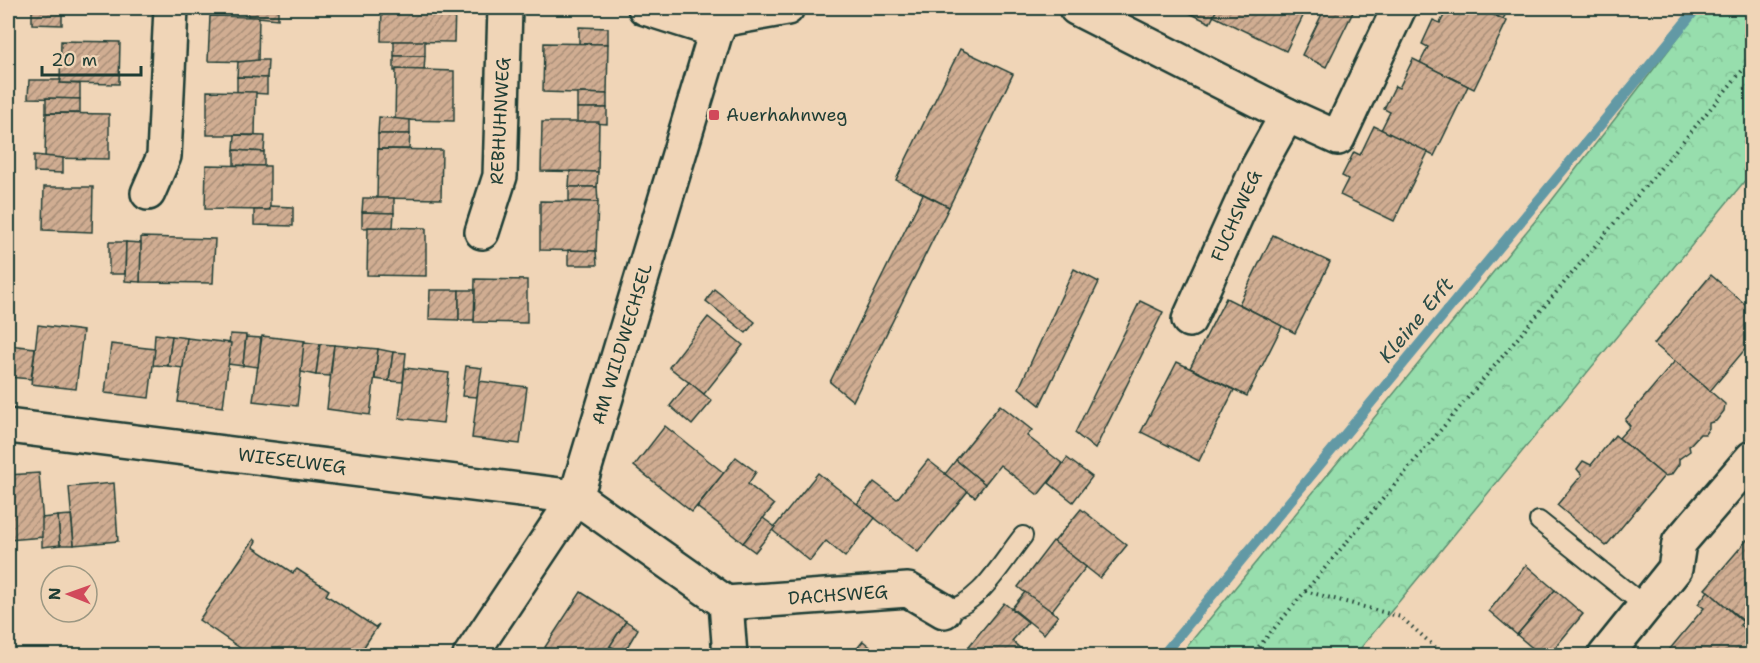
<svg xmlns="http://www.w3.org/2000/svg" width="1760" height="663" viewBox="0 0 1760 663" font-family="'Shantell Sans',sans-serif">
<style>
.park{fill:url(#park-crowns);stroke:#5b8e70;stroke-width:1.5}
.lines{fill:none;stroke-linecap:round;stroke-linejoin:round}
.stream{stroke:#6299a5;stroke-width:10}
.building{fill:url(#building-hatch);stroke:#1f3d34;stroke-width:1.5}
.service-casing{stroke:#1f3d34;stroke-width:22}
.minor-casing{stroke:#1f3d34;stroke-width:38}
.path{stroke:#1f3d34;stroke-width:4;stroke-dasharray:1.5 4.5;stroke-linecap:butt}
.service{stroke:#f0d5b7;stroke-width:18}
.minor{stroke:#f0d5b7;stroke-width:33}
.poi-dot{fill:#d1495b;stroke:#f0d5b7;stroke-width:2}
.labels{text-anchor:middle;stroke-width:5;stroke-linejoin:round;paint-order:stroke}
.poi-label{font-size:18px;fill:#1f3d34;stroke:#f0d5b7;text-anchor:start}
.street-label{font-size:18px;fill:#1f3d34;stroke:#f0d5b7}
.water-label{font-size:20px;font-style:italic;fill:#2a4c47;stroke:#f0d5b7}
</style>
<defs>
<pattern id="park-crowns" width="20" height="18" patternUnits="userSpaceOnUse" patternTransform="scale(1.5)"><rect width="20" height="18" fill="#97dead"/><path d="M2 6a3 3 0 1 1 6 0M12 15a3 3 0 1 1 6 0" fill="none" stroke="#82bf95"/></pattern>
<pattern id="building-hatch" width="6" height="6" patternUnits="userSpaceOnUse" patternTransform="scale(1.5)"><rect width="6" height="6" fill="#d0ad92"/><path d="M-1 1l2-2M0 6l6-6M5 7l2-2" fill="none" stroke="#a88e78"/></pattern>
</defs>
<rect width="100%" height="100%" fill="#f0d5b7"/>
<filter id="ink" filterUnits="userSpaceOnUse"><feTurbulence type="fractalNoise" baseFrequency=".0167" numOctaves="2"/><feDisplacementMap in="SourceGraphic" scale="12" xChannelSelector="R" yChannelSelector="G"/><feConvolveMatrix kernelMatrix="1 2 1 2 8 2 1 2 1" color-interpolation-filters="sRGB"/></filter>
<g filter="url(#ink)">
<polygon class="park" points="1701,8 1752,8 1752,172 1355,655 1180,655 1549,204"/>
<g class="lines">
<polyline class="stream" points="1162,656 1697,8"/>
</g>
<g class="building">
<polygon points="62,8 121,8 121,11 62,10"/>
<polygon points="248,8 278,8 278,19 248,16"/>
<polygon points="382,8 455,8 454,42 381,41"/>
<polygon points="1179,8 1218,8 1210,23"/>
<polygon points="1218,8 1307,8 1286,51 1213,16"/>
<polygon points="1325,8 1355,8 1326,67 1302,55"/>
<polygon points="1448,8 1479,8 1507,21 1474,89 1420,63 1428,47 1422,44 1433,20 1440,23"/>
<polygon points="1479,8 1514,8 1512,12 1508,10 1503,19"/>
<polygon points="32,10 62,10 62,25 32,24"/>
<polygon points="210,16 259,17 258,62 208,61"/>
<polygon points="579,27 608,28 608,44 579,44"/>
<polygon points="61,41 120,42 119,84 60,83"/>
<rect x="394" y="41" width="31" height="15"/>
<polygon points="544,43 608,44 607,94 543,92"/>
<polygon points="960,49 1013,74 949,207 896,180"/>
<polygon points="394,56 425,56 424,70 394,71"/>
<polygon points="1413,59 1468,86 1434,156 1381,130 1390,112 1384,109 1395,86 1399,88"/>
<polygon points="258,60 268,60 267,78 237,77 238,62"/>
<polygon points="396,69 454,71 454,121 395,120"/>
<polygon points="237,77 267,78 267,94 237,92"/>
<polygon points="29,80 61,80 60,83 80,84 80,99 28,98"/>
<polygon points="207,91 256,92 255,135 207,135"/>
<polygon points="577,93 607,94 607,108 577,108"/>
<polygon points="46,98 80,99 80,113 46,113"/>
<polygon points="577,108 607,108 607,124 577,122"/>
<polygon points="46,113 109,114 109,159 45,158"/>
<polygon points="379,117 410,120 410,134 378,134"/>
<polygon points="542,122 599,122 598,172 541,171"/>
<polygon points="1374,126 1428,152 1394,221 1340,195 1348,179 1342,176 1354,152 1360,155"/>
<polygon points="378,134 410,134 409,149 378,149"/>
<polygon points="235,135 265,136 264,152 234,150"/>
<polygon points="378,149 442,150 441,199 377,198"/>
<polygon points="234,150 264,152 264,166 234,165"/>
<polygon points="34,155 63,158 63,173 34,172"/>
<polygon points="206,165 270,166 270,210 205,209"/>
<polygon points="570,171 598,172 597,187 569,187"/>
<polygon points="44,187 93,187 92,232 43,230"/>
<polygon points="569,187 597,187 598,202 569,201"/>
<polygon points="923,194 949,207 853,401 830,382"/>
<polygon points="363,198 394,198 394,213 362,212"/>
<polygon points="540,201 598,202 596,251 540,250"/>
<polygon points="270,206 293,207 293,226 254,225 254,210 270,210"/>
<polygon points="362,212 394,213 393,227 362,228"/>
<polygon points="368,227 426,228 426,276 367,275"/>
<polygon points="1273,235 1330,262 1295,333 1239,304"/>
<polygon points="141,237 215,239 213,283 140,282"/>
<polygon points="109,242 126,242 125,274 109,274"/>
<polygon points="126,242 141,243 140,282 125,281"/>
<polygon points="568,250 596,251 597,265 568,265"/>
<polygon points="1074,269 1099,282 1040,405 1019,388"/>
<polygon points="1711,275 1752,310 1752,341 1710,391 1654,344"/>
<polygon points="475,279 527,280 527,323 474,322"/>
<polygon points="714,289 755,322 746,333 706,301"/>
<polygon points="430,290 459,290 459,320 429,319"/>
<polygon points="459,290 475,290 474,320 459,320"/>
<polygon points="1226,298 1282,326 1247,396 1190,368"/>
<polygon points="1140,301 1163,312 1095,449 1075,433"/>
<polygon points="708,317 743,345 704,394 669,367"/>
<polygon points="38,325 83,331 76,389 31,384"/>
<polygon points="155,334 172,336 168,366 153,365"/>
<polygon points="230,334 246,335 243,366 228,364"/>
<polygon points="172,336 187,338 183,368 168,366"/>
<polygon points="262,336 305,341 297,406 253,401"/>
<polygon points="246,337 261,338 258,367 243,365"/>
<polygon points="187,338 231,343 223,407 178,402"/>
<polygon points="304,342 320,344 316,375 301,372"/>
<polygon points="111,344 155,349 149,398 105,393"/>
<polygon points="320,344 334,345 330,376 316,375"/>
<polygon points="8,345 35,348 31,379 8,377"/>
<polygon points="334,345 378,349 370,415 327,409"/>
<polygon points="378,349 393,352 389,381 375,379"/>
<polygon points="393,352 406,353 403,382 389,381"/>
<polygon points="1675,361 1725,404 1724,411 1716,421 1709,423 1709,428 1705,434 1700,434 1689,446 1690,451 1679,459 1679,464 1671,475 1664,476 1619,438 1630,426 1625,420"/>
<polygon points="1177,362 1234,390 1199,461 1141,432"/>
<polygon points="466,366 482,368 477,397 462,396"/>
<polygon points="405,368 449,373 443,423 399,418"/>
<polygon points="479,381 527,387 520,444 472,438"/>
<polygon points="689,382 712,401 692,425 670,406"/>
<polygon points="1000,405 1032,430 1027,436 1063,464 1038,495 1000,465 985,484 956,460"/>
<polygon points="665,426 724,473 692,512 634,466"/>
<polygon points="1615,435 1664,476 1606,546 1557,505 1582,475 1577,469 1583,461 1591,465"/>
<polygon points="736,457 756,472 748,484 774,505 743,543 697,507"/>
<polygon points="1067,458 1092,477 1073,502 1049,483"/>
<polygon points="928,460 968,491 918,552 857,504 874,482 897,499"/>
<polygon points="956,460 985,484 975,497 945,474"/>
<polygon points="39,473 44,537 8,540 8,475"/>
<polygon points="818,473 875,518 845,557 826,541 810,561 772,530"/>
<polygon points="114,483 118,541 74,545 69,487"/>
<polygon points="1081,509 1127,545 1100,578 1054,542"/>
<polygon points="71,515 74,545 60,545 58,516"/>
<polygon points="58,516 60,545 42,547 42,518"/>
<polygon points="763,518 775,527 755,552 743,543"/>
<polygon points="1752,534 1752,625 1751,627 1705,589"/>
<polygon points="254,539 256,541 253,547 293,573 297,569 329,590 326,595 375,627 379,624 358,656 252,656 199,620"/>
<polygon points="1053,541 1086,567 1050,613 1018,587"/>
<polygon points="1526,565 1555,590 1517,635 1489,611"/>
<polygon points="1555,590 1583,614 1548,656 1542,656 1517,635"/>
<polygon points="1708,591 1743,622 1740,625 1752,635 1752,642 1741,656 1664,656 1704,608 1698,604"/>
<polygon points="581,592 626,621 604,656 557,656 545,647"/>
<polygon points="1025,592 1058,616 1044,634 1012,608"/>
<polygon points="1004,603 1028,622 1012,641 1029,656 961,656"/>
<polygon points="626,621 638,629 623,654 610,646"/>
<polygon points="863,641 881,656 851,656"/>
</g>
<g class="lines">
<g class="service-casing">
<g id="service">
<polyline points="1539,521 1646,607"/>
<path d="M 944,611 C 979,606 1002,562 1023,536"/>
</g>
</g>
<g class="minor-casing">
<g id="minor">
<polyline points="645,8 717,31"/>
<polyline points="1076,8 1287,115 1338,138 1399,8"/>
<polyline points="720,20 787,8"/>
<polyline points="148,193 164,156 171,8"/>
<polyline points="482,232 500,176 505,8"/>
<polyline points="1189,320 1258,167 1287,115"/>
<polyline points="8,426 576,497 726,603 730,656"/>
<polyline points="726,603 908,590 944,611"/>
<polyline points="470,656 576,497 723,8"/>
<polyline points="1605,656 1675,569 1679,543 1752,458"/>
</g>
</g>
<g class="path">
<polyline points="1305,591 1401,617 1445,656"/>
<polyline points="1251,656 1752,59"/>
</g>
<use href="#service" class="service"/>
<use href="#minor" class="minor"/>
</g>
</g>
<rect class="poi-dot" x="708" y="109" width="12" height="12" rx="3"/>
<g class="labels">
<g class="poi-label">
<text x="726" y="121">Auerhahnweg</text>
</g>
<g class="street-label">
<text transform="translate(500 121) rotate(-87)" y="6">REBHUHNWEG</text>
<text transform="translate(1236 216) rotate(-66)" y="6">FUCHSWEG</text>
<text transform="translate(622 344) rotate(-73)" y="6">AM WILDWECHSEL</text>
<text transform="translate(292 461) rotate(7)" y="6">WIESELWEG</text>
<text transform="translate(838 595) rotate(-4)" y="6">DACHSWEG</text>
</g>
<g class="water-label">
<text transform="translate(1416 320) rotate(-50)" y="7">Kleine Erft</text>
</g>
</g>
<rect width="1760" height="663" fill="none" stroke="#f0d5b7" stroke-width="30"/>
<rect x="15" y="15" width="1730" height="633" fill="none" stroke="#1f3d34" stroke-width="2" filter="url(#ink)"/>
<g transform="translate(69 594) rotate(271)"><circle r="28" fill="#f0d5b7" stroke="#9c9883" stroke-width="1.5"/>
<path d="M0-4.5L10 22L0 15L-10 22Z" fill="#d1495b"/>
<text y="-9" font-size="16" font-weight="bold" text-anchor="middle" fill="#1f3d34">N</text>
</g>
<path d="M42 66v9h99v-9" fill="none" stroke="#1f3d34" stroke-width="3"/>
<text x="51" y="66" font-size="18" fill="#1f3d34" stroke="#f0d5b7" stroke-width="4.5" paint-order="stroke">20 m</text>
</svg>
